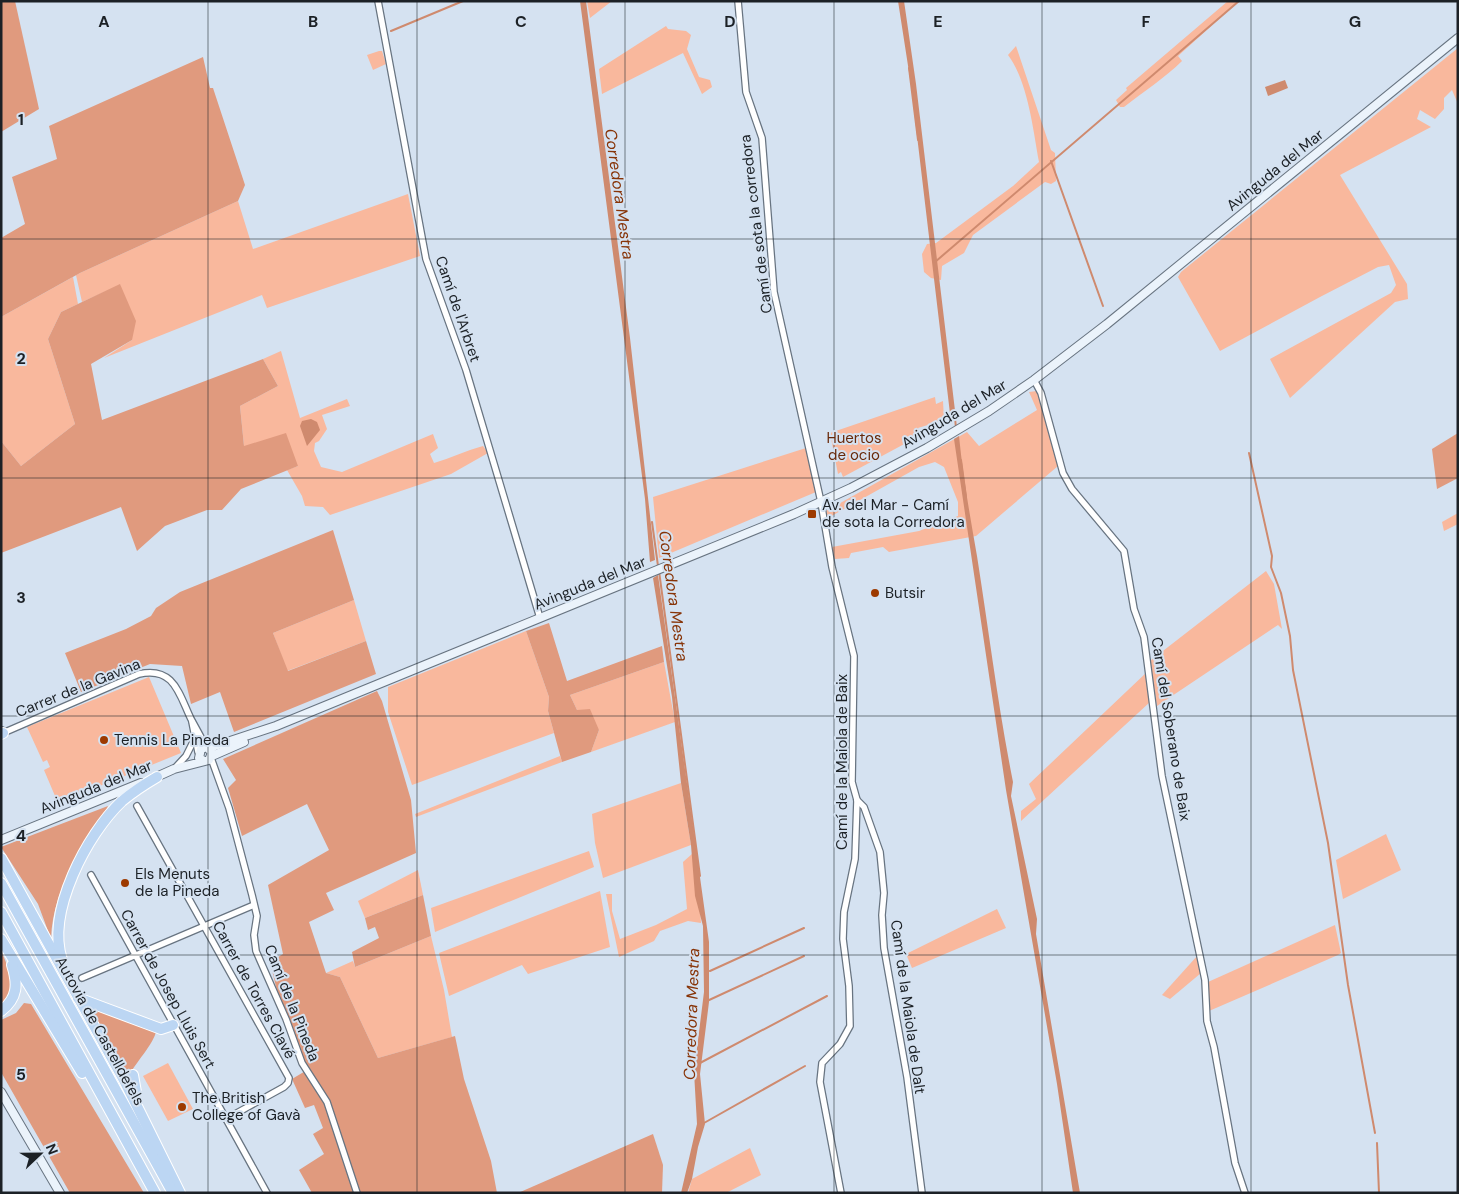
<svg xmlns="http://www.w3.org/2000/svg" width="1459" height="1194" viewBox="0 0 1459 1194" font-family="'DM Sans',sans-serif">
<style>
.green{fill:#f9b89d}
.forest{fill:#e09a7e}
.water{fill:#cf8a6e}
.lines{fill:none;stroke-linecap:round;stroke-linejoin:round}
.stream{stroke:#cf8a6e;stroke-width:2}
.street-casing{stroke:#687481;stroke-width:8}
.secondary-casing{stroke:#687481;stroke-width:10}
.highway-casing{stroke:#fff;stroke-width:12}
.street{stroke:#fff;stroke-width:5.5}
.secondary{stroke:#ebf3fb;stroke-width:8}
.highway{stroke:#bcd6f3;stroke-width:10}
.grid{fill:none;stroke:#1c2126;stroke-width:1;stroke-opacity:0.55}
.poi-dot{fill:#9d3a00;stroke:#d5e2f1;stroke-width:2}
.labels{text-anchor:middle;stroke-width:4;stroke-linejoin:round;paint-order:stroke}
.street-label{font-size:15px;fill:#1c2126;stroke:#d5e2f1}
.park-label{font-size:15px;fill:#68290a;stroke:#d5e2f1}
.poi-label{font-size:15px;fill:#1c2126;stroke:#d5e2f1;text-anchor:start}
.water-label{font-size:16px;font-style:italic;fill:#873408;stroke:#d5e2f1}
.grid-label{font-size:16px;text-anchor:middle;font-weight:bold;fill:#1c2126;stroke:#d5e2f1;stroke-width:4;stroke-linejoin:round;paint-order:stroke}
</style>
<rect width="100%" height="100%" fill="#d5e2f1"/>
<g class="green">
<polygon points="587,1 612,1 590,18"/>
<path d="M 1228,1 L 1239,1 L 1178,56 L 1182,61 C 1165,78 1144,91 1124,107 L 1120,107 L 1116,100 L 1127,90 L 1126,88 Z"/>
<polygon points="666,26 668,29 686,31 691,35 687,49 699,77 710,80 712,87 702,94 683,53 602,94 599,69"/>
<path d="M 1016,46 L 1051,150 L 1055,153 L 1056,181 L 1051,184 L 1045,182 L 973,235 L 964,253 L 942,266 L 941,280 L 931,278 L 924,272 L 922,254 L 927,244 L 936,243 L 1013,186 L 1039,162 C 1033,129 1028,82 1008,55 Z"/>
<polygon points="1458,48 1458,104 1452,90 1444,98 1444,109 1435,119 1420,110 1417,119 1431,127 1340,175 1407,284 1408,299 1395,302 1290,398 1270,359 1391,293 1396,285 1389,265 1378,267 1320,297 1220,351 1178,277 1181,272"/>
<polygon points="379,51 382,51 386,64 373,70 367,55"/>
<polygon points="408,194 420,256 267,308 262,295 104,358 132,340 120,285 82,302 76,275 80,273 238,201 253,249"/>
<polygon points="73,277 78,304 61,312 48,339 75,424 21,466 1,441 1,317"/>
<path d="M 281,351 L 300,418 L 347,399 L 350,406 L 322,415 L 327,429 L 319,441 L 315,443 L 314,451 L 321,467 L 342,472 L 433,434 L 438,448 L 430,454 L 434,463 C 451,458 465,451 483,446 L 488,453 L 451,474 L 330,515 L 323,507 L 305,506 L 302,496 L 287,470 L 298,466 L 244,446 L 240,406 L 278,386 L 263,359 Z"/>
<polygon points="1037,391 1058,466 976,536 889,552 883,547 851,553 849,558 835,559 832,547 919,531 958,516 958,502 944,467 935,462 919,467 828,518 826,511 967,432 979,446 1037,410 1029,392"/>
<polygon points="935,397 936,404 943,401 944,420 918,428 921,435 843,477 841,472 838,474 830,433"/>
<polygon points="806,448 816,492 659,558 653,497"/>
<polygon points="1458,513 1458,524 1444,531 1442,522"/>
<polygon points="1266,571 1274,584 1282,629 1278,625 1157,706 1150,661"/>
<polygon points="354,600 366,641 287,671 273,633"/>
<polygon points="526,631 549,697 548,711 554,733 412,785 388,712 388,687"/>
<polygon points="664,662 675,722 591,752 599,730 577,710 570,695"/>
<polygon points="1147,672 1150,702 1021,821 1021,811 1036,799 1029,784"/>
<polygon points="149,677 181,753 58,803 44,770 50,767 47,760 43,762 27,727"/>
<polygon points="560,756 562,762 416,817 415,814"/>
<polygon points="681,783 691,845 603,878 595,843 592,814"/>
<polygon points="1386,834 1401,870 1343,899 1336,860"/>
<polygon points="589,851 594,867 435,932 431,908"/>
<polygon points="692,854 697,868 701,923 688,921 660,931 654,941 619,957 606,894 612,894 612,911 620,939 656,925 687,909 683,862"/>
<polygon points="418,870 423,895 365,918 358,901"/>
<polygon points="600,891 610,947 528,974 522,965 449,996 439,953"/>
<polygon points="997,909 1006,928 912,968 906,954"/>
<polygon points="1335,925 1341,953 1338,955 1209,1011 1208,982"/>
<polygon points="431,936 444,990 452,1037 378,1058 340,977 326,973 353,961 355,967"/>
<polygon points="1198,955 1201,973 1170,999 1162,995"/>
<polygon points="168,1063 193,1109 168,1121 143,1076"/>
<polygon points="750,1148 761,1175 726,1193 688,1193 692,1179"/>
</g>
<g class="forest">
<polygon points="1,1 15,1 39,109 1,132"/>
<polygon points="203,57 210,88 213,88 245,185 238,201 80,273 1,317 1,238 25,224 12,177 57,159 49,126"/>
<polygon points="120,284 136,321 132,340 91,364 102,420 263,359 278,386 240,406 244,446 286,433 298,466 241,489 222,510 207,510 165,526 137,551 121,507 1,553 1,441 21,466 75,424 48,339 61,312"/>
<polygon points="1458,433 1458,478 1437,489 1432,449"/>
<polygon points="333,530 354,600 273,633 288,671 366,641 376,674 234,732 220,692 191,704 182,666 150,664 81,692 65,653 126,629 151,616 156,608 180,592"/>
<polygon points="549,623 567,681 662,646 664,662 570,695 577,710 590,709 599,730 591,752 562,762 548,711 549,697 526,631"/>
<polygon points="377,691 382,701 411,800 416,853 326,893 334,910 309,922 326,973 340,977 378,1058 455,1036 464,1079 491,1161 497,1193 312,1193 299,1170 324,1154 313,1134 323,1128 314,1105 305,1108 292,1079 307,1070 277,991 270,962 283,954 268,885 329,850 307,804 242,836 228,788 236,780 223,759"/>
<path d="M 108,806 C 100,826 86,843 75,862 C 61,886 52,911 51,939 L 38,904 L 1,847 Z"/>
<polygon points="423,895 431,936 355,967 352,952 379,938 375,927 368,930 365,918"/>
<path d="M 1,951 C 9,968 18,990 1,1004 Z"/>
<polygon points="24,1003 31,1004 144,1193 70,1193 1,1072 1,1020 16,1013"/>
<path d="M 95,1008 L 156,1031 C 155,1042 134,1065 128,1077 L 92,1011 Z"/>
<polygon points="653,1134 663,1165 662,1193 518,1193"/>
</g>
<g class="water">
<polygon points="580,1 586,1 630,338 655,560 650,562 645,499"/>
<polygon points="898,1 904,1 916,84 956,419 951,422 911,85"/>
<polygon points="1285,80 1288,88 1268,96 1265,87"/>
<polygon points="311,419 317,422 320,430 307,446 300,426 302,421"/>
<path d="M 959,436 C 963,477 970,516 977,556 C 989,632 998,707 1013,782 L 1011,796 L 1037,919 L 1036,934 L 1080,1193 L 1073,1193 L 1057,1084 L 1006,790 L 954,439 Z"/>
<polygon points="658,575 709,942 709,1002 700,1074 705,1124 698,1147 692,1179 687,1193 681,1193 697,1124 694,1072 704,992 703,926 695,896 691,845 681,783 672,697 653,578"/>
</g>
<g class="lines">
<g class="stream">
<polyline points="391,31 463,1"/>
<polyline points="909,68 918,140"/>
<polyline points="1051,161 1103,306"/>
<polyline points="935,262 1239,1"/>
<polyline points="955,418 956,428"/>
<polyline points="1249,453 1272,556 1271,567 1281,593 1290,636 1293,670 1328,843 1348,985 1375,1133"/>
<polyline points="961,460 966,497"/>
<polyline points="652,522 658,566"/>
<polyline points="659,571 700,876"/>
<polyline points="710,971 804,928"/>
<polyline points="707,1001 804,956"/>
<polyline points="700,1063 827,996"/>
<polyline points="704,1123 805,1066"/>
<polyline points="1377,1143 1379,1193"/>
</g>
<g class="street-casing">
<g id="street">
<polyline points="378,1 426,259 466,370 540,618"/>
<polyline points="738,1 746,92 762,138 774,292 821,502 832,567 854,656 852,782 857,800 855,859 844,912 843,939 849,986 850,1026 840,1044 822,1063 820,1082 841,1193"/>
<polyline points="1034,380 1041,393 1063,473 1072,489 1124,551 1134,609 1144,637 1162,776 1205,980 1207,1021 1214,1047 1235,1163 1245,1193"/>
<polyline points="192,722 198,752"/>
<path d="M 2,730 L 3,733 L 139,674 C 174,666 179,694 191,719 C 196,728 201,737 206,747"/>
<polyline points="211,758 229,808 252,895 257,916 254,935 256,951 286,1019 302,1063 327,1102 357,1193"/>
<polyline points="174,769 186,756 195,738"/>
<polyline points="857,800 864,807 880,852 884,893 882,915 884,948 907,1077 922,1193"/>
<polyline points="137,806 289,1078 288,1083 284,1087 226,1119"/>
<polyline points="91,875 267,1193"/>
<polyline points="82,978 254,905"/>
</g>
</g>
<g class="secondary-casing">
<g id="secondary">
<polyline points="209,748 276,726 794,514 851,488 927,448 989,411 1034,380 1107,324 1458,38"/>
<polyline points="212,756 244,742"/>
<polyline points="154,778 174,769 209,760 212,753 207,747 201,749 199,758 204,761"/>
<polyline points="1,840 141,783"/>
<polyline points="1,1092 60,1193"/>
</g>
</g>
<g class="highway-casing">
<g id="highway">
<polyline points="1,734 3,733"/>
<polyline points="1,858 124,1080 180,1193"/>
<polyline points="1,883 173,1193"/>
<polyline points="1,912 155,1193"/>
<polyline points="1,939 82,1073"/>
<path d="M 62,960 C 46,912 87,834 122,801 C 133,792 145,784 157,777"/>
<polyline points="78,998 161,1029 173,1025"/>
<path d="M 1,1011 C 18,998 18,984 12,965"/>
<polyline points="133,1075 136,1092"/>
</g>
</g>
<use href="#street" class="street"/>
<use href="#secondary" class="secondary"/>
<use href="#highway" class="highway"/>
</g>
<path class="grid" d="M 208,1 L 208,1193M 417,1 L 417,1193M 625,1 L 625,1193M 834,1 L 834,1193M 1042,1 L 1042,1193M 1251,1 L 1251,1193M 1,239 L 1458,239M 1,478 L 1458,478M 1,716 L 1458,716M 1,955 L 1458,955"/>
<g class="poi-dot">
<rect x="807" y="509" width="10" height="10" rx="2.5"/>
<circle cx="875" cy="593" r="5"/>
<circle cx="104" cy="740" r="5"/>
<circle cx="125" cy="883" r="5"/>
<circle cx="182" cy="1107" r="5"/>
</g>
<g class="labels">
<g class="street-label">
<text transform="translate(1275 170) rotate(-39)" y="5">Avinguda del Mar</text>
<text transform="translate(756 224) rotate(-97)" y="5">Camí de sota la corredora</text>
<text transform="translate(458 309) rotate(71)" y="5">Camí de l'Arbret</text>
<text transform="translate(954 414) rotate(-31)" y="5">Avinguda del Mar</text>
<text transform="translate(590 583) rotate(-22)" y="5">Avinguda del Mar</text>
<text transform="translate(78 688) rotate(-22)" y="5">Carrer de la Gavina</text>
<text transform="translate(1171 729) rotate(81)" y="5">Camí del Soberano de Baix</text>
<text transform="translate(842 762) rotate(-90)" y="5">Camí de la Maiola de Baix</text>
<text transform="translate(96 787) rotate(-22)" y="5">Avinguda del Mar</text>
<text transform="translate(168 989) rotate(61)" y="5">Carrer de Josep Lluis Sert</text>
<text transform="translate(254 990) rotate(61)" y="5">Carrer de Torres Clavé</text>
<text transform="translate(292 1003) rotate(68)" y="5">Camí de la Pineda</text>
<text transform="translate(908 1007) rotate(82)" y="5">Camí de la Maiola de Dalt</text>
<text transform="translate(100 1031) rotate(61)" y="5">Autovia de Castelldefels</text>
</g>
<g class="park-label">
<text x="854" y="443">Huertos<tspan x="854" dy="17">de ocio</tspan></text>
</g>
<g class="poi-label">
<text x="822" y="510">Av. del Mar - Camí<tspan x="822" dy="17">de sota la Corredora</tspan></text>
<text x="885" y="598">Butsir</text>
<text x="114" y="745">Tennis La Pineda</text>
<text x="135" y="879">Els Menuts<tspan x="135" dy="17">de la Pineda</tspan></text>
<text x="192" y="1103">The British<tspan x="192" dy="17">College of Gavà</tspan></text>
</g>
<g class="water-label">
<text transform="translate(620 194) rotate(82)" y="6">Corredora Mestra</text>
<text transform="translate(674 596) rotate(82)" y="6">Corredora Mestra</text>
<text transform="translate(691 1014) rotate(-88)" y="6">Corredora Mestra</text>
</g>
</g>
<g class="grid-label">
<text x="104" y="27">A</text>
<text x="313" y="27">B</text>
<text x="521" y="27">C</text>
<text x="730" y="27">D</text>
<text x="938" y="27">E</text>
<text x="1146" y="27">F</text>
<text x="1355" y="27">G</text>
<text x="21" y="125">1</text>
<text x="21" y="364">2</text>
<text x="21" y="603">3</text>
<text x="21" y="841">4</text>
<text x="21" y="1080">5</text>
</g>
<rect width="1459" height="1194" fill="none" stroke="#1c2126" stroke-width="5"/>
<g transform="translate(40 1154) rotate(68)" stroke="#d5e2f1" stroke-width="4" paint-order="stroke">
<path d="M0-4L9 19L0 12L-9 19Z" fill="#1c2126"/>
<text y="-8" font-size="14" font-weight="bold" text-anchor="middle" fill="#1c2126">N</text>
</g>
</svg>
